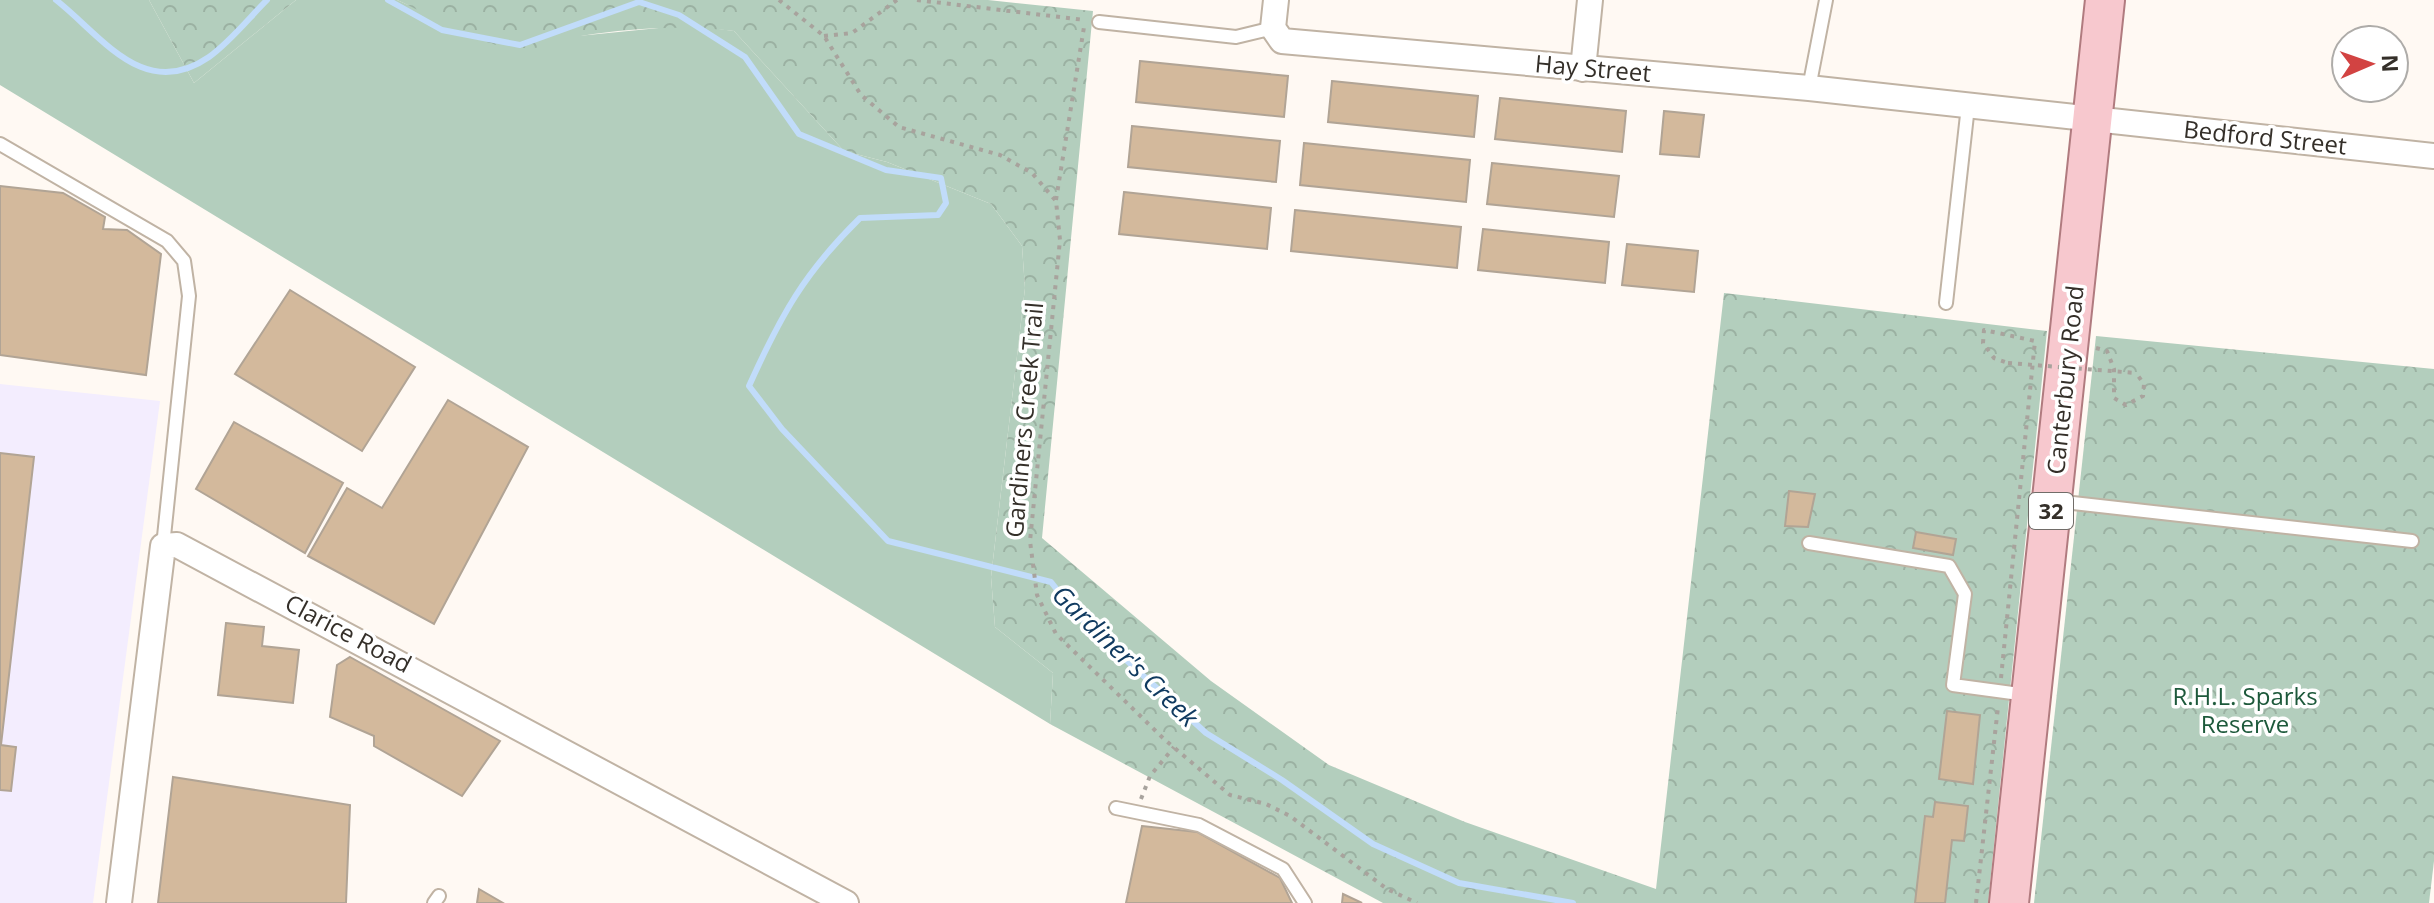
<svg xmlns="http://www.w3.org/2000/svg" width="2434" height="903" viewBox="0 0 2434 903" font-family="'Open Sans',sans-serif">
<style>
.commercial{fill:#f3edfe}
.grass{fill:#b3cebd}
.park{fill:url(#park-crowns)}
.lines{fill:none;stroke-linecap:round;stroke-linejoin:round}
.stream{stroke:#c1dcfa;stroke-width:6}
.building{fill:#d3b99c;stroke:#b1a495;stroke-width:2}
.service-casing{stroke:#c0b3a4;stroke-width:16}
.minor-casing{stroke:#c0b3a4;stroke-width:28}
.primary-casing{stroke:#b07b7f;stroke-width:42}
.path{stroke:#a8a39d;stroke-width:4;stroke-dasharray:4 6;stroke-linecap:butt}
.service{stroke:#fff;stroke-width:12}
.minor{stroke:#fff;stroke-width:24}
.primary{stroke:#f7c8ce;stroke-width:38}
.path-bridge{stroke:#a8a39d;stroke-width:4;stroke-dasharray:4 6;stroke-linecap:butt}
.labels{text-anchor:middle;stroke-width:7;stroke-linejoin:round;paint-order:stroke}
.shield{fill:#fff;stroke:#716d69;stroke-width:2}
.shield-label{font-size:22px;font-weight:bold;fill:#342f29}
.street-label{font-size:24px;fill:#342f29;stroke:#fff}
.park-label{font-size:24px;fill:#1d593b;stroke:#fff}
.water-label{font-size:26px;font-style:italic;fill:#103a60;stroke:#fff}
</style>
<defs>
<pattern id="park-crowns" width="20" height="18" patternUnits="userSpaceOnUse" patternTransform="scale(2)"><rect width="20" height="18" fill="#b3cebd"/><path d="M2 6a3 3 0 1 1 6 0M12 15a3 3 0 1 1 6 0" fill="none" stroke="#9bb1a2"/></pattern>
</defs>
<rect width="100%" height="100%" fill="#fff9f3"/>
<polygon class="commercial" points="0,384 160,401 93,903 0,903"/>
<polygon class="grass" points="0,0 149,0 194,83 296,0 397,0 415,8 578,36 689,25 734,31 844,151 887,162 991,204 1022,246 1025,288 991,577 995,627 1053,673 1050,724 0,85"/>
<g class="park">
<polygon points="149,0 296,0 194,83"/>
<path d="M 397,0 L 988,0 L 1093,11 L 1042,538 L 1211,681 L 1329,765 L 1465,822 L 1656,889 L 1724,293 L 2047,331 L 1988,903 L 1383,903 L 1050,724 L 1053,673 L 995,627 L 991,577 L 1025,288 L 1022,246 L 991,204 L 887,162 L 844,151 L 734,31 C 682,25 633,28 581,36 C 562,39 540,50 521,49 C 474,45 439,19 397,0 Z"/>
<polygon points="2096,336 2434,369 2434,861 2429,903 2034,903"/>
</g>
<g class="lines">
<g class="stream">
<path d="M 56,0 C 102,36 144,102 209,57 C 230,42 249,18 267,0"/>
<path d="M 388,0 L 442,30 L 520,45 L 639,2 L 679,15 L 745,57 L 799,134 L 886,170 L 941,178 L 946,203 L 938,215 L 860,218 C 804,273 781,315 749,386 L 782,429 L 888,541 L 1051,582 L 1078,616 L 1206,733 L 1282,780 L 1373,844 L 1459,883 L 1573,903"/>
</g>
</g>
<g class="building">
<polygon points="1140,61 1288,76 1284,117 1136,102"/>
<polygon points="1332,81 1478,96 1474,137 1328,122"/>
<polygon points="1500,98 1626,111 1622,152 1495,139"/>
<polygon points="1664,111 1704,115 1699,157 1660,154"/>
<polygon points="1132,126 1280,141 1276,182 1128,167"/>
<polygon points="1304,143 1470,160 1466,202 1300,185"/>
<polygon points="1492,163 1619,176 1614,217 1487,204"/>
<polygon points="0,186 63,193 105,217 103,229 127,230 161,254 146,375 0,355"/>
<polygon points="1124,192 1271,208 1267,249 1119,234"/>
<polygon points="1295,210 1461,227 1457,268 1291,251"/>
<polygon points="1483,229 1609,242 1605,283 1478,270"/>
<polygon points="1627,244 1698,251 1694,292 1622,285"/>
<polygon points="290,290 415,367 362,451 235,374"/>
<polygon points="448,400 528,447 434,624 308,556 347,488 382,508"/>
<polygon points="234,422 343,483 305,553 196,489"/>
<polygon points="0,453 34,457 1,745 16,747 11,791 0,790"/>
<polygon points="1789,491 1815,494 1808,527 1785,526"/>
<polygon points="1916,532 1956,539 1953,555 1913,548"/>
<polygon points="226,623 264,627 262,646 299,650 293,703 218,695"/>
<polygon points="350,657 500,741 462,796 374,746 374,736 330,717 337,665"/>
<polygon points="1947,711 1980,715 1973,784 1939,779"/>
<polygon points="173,777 350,805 346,903 158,903"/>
<polygon points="1935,802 1968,806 1964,841 1952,840 1945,903 1915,903 1925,816 1933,817"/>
<polygon points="1142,826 1197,832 1280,878 1292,903 1126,903"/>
<polygon points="479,889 503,903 477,903"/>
<polygon points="1343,894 1362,903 1342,903"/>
</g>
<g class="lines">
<g class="service-casing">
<g id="service">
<polyline points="1099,22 1236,37 1273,28"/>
<polyline points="1809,88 1826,0"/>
<polyline points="0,144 167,241 184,261 189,296 163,546"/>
<polyline points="1946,303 1968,106"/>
<polyline points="2055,501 2412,541"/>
<polyline points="1809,543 1949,566 1965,594 1953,685 2027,695"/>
<polyline points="1116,808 1199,825 1283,869 1305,903"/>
<polyline points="434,903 439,896"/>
</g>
</g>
<g class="minor-casing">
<g id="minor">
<polyline points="1276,0 1273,28 1282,41 1809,88 2434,156"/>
<polyline points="1583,69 1590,0"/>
<polyline points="119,903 163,546 177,545 846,903"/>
</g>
</g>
<g class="primary-casing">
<polyline id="primary" points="2009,903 2105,0"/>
</g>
<g class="path">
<polyline points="779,0 824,36 861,95 899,127 1000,155 1032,173 1056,201 1060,240 1030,541 1037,595 1056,634 1164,739 1230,795 1266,804 1290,816 1387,889 1417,903"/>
<polyline points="917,0 1085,20"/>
<polyline points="824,36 852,33 897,0"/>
<polyline points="1056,200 1084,27"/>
<polyline points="2096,348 2107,351 2114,369 2114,398 2126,405 2143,396 2144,384 2136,373"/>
<polyline points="2001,678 2035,341 1984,330 1983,343 1994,358 2008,363"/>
<polyline points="1141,799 1150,776 1174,747"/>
<polyline points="1976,903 1998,707"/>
</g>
<use href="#service" class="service"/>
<use href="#minor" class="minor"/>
<use href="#primary" class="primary"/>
<polyline class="path-bridge" points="2008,363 2136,373"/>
</g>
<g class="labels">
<rect class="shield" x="2029" y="493" width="44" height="36" rx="6"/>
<g class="shield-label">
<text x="2051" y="519">32</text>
</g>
<g class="street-label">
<text transform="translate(1593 69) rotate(5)" y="8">Hay Street</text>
<text transform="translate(2265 138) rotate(6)" y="8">Bedford Street</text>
<text transform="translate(2066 380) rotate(-84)" y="8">Canterbury Road</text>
<text transform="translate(1025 420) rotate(-85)" y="8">Gardiners Creek Trail</text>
<text transform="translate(348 634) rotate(28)" y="8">Clarice Road</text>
</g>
<g class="park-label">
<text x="2245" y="705">R.H.L. Sparks<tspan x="2245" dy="28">Reserve</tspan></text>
</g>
<g class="water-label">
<text transform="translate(1125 656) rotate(44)" y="9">Gardiner's Creek</text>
</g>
</g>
<g transform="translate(2370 64) rotate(88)"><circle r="38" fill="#ffffff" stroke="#aeaca9" stroke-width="2"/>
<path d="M0-6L14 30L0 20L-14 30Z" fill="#d24342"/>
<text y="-12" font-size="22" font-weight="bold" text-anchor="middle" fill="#342f29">N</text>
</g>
</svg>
